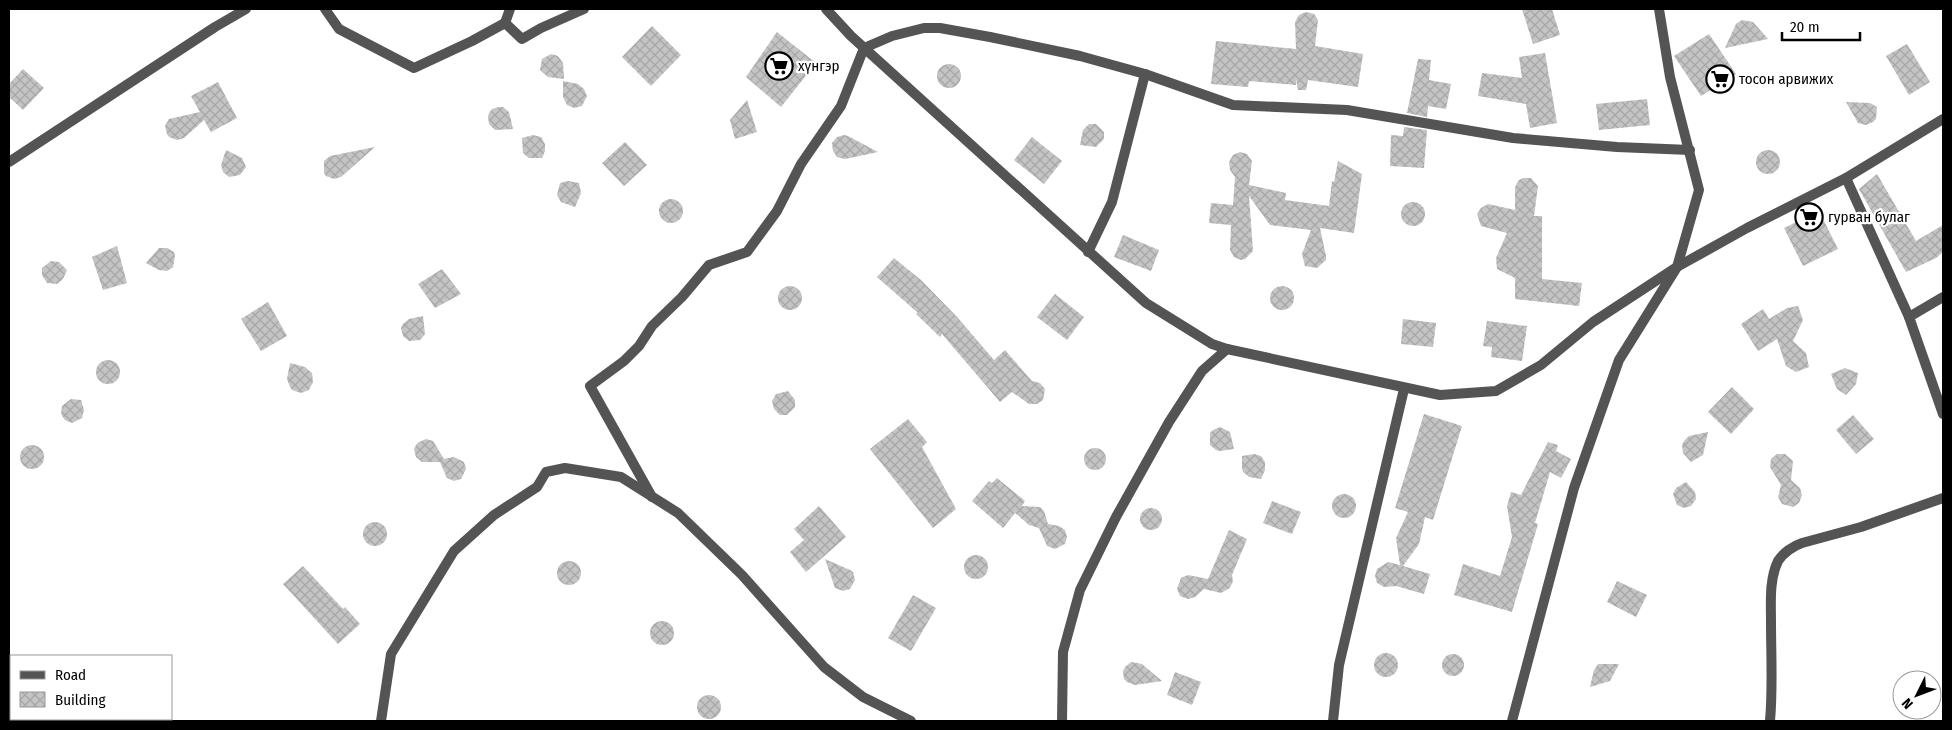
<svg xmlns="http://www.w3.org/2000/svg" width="1952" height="730" viewBox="0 0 1952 730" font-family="'Fira Sans Condensed',sans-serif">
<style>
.building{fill:url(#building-cross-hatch)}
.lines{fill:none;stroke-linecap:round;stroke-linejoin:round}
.minor{stroke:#545454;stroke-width:10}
.labels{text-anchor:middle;stroke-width:4.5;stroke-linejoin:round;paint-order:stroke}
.poi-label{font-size:15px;fill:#000;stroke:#fff;text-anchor:start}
</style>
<defs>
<pattern id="building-cross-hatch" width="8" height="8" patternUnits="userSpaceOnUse" patternTransform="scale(1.25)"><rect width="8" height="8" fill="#c4c4c4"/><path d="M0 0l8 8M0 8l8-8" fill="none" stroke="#a7a7a7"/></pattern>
</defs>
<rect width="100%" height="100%" fill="#fff"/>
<g class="building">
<polygon points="1522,9 1552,9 1560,35 1533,44"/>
<polygon points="1306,12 1314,14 1318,20 1315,46 1363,54 1358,87 1308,80 1306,90 1298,90 1296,79 1296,85 1249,81 1248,87 1211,84 1216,41 1296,49 1295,22 1299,15"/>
<polygon points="1742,20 1753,22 1768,39 1725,48 1736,24"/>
<polygon points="652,26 681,55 651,86 622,57"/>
<polygon points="777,32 816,63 781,107 746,77"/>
<polygon points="1709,34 1736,74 1701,96 1674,56"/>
<polygon points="1907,44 1930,82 1909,95 1886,56"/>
<polygon points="1545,53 1557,123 1530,128 1526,104 1478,96 1482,73 1522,78 1519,57"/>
<polygon points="551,54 558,56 563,63 564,79 548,77 540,70 542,59"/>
<polygon points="1418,59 1431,60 1429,80 1451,84 1446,109 1428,106 1427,117 1407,113"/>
<circle cx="949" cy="76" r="12"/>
<polygon points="23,69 44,88 23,110 9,97 9,84"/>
<polygon points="563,81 578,84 584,89 587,96 582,106 574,108 567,105 563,97"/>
<polygon points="218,82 237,118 211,132 204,120 184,138 177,140 169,137 167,134 165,126 169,119 200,112 191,96"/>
<polygon points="1647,99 1650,125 1599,130 1596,104"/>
<polygon points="747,100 757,132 735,139 730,120"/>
<polygon points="1846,102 1870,103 1877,107 1876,119 1873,122 1866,125 1858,123"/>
<polygon points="499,107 503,107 509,112 513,129 495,130 489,124 488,116 489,113 492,109"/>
<polygon points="1089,124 1096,124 1104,132 1104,139 1096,147 1080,145 1083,130"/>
<polygon points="1404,127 1427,130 1424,168 1390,166 1391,135 1403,136"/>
<polygon points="533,135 541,137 545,144 545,151 542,158 529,158 523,153 522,138"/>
<polygon points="844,135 848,136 878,152 845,159 837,157 833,151 832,143 837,137"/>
<polygon points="1032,137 1062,161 1044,184 1014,160"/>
<polygon points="625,142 647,165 624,186 602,163"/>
<polygon points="375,147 341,177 334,179 326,176 324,173 324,161 330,156"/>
<polygon points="226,150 242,158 246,167 240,175 229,177 223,172 221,165"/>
<circle cx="1768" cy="162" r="12"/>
<polygon points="1240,152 1247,154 1252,161 1249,185 1286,193 1285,200 1329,206 1332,181 1334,182 1338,161 1362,174 1354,233 1320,228 1326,256 1326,260 1317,268 1305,266 1302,254 1311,230 1270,225 1249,196 1253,251 1245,259 1241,260 1234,257 1230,250 1231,225 1209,223 1211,203 1233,205 1235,177 1230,170 1229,162 1233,155"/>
<polygon points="1877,174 1916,241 1943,225 1943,252 1936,258 1906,272 1859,189"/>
<polygon points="1523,178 1531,178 1538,186 1534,216 1542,216 1542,279 1582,283 1579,306 1515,299 1515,278 1497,269 1496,258 1507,233 1481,226 1477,214 1481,208 1488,204 1515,210 1515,187 1519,180"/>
<polygon points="568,181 579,183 581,193 575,207 561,202 557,195 560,183"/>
<circle cx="671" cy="211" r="12"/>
<circle cx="1413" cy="214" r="12"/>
<polygon points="1819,211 1838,249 1803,266 1784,228"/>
<polygon points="1123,235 1159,250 1151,271 1114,257"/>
<polygon points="117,246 127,283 103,290 92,257"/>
<polygon points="159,248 167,248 174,252 175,256 173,267 167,271 159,270 146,263"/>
<polygon points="894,258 921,280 958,318 994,360 1005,350 1032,381 1040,383 1045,389 1043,400 1037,404 1029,404 1012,392 1000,402 942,334 940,337 916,314 918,313 877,277"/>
<polygon points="51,261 59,262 67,270 63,279 57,284 47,283 42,275 42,268"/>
<polygon points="442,269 461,294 435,308 418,284"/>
<circle cx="1282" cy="298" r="12"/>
<circle cx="790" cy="298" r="12"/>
<polygon points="1055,294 1084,317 1067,340 1037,317"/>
<polygon points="268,302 287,336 261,351 241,319"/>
<polygon points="1798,306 1803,320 1793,341 1806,353 1809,367 1796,372 1786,366 1777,339 1758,351 1741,324 1763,309 1769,319 1787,308"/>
<polygon points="423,316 425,334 420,340 409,341 403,336 401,328 403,324 409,319"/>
<polygon points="1403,319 1436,323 1433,347 1401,344"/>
<polygon points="1487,321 1527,326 1522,361 1491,357 1492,347 1483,346"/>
<circle cx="108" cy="372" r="12"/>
<polygon points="290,363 305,367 312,373 313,382 309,390 301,393 292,390 290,387 287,379"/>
<polygon points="1845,368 1858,373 1856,384 1846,395 1837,389 1831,374"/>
<polygon points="1732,387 1754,409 1731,434 1708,412"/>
<polygon points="788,391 795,400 795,407 787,415 780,415 774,409 772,401 776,394"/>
<polygon points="71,399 81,400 84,410 82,418 72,423 65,420 61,414 62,406"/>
<polygon points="1424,414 1462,426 1433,520 1425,517 1419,544 1403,566 1430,574 1424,594 1396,586 1384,587 1377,583 1375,576 1377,569 1388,562 1400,565 1396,538 1408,512 1395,508"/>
<polygon points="1853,415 1874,439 1856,454 1836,430"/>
<polygon points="908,419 927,442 922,447 956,509 933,528 870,449"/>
<polygon points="1220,427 1230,432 1234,449 1220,451 1216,450 1210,445 1210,433 1213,430"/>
<polygon points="1708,432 1703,455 1691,462 1683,453 1682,445 1684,441 1689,436"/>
<polygon points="426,439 433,441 444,459 454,457 464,462 466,469 461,479 454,481 447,478 440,462 422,462 416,457 414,449 416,445 419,442"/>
<polygon points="1548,442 1558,445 1556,451 1571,459 1561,478 1550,472 1535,523 1538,524 1512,612 1454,595 1463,564 1500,576 1512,537 1507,506 1511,492 1521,495"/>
<circle cx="32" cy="457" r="12"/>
<circle cx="1095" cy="459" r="11"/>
<polygon points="1254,454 1261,456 1265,462 1265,470 1261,479 1249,477 1243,472 1242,468 1242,456"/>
<polygon points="1777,454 1785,454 1793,461 1791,480 1800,488 1802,495 1799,503 1793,507 1782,504 1778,497 1781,485 1770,467 1771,459"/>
<polygon points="997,478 1025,501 1022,506 1040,507 1044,511 1048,524 1059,526 1065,530 1067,537 1065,544 1055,549 1047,546 1039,528 1029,525 1015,513 1003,528 972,501 989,481 992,483"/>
<polygon points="1686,482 1695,492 1696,499 1691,506 1684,508 1677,505 1673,494 1676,488"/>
<circle cx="1344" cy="506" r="12"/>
<polygon points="1272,501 1301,512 1292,534 1263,523"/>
<polygon points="819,506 846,537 806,572 790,552 804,540 794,529"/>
<circle cx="1151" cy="519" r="11"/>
<circle cx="375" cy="534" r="12"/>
<polygon points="1229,530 1247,539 1232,575 1233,581 1230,588 1221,593 1204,589 1195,597 1188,599 1180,596 1177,589 1181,578 1188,575 1208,579"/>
<circle cx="976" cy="567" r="12"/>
<polygon points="825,559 850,570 853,572 855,580 850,589 843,591 835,588"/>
<circle cx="569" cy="573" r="12"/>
<polygon points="303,566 343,609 345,607 360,624 338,644 283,584"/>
<polygon points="1617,581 1647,595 1636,617 1607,602"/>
<polygon points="913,595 936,608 911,651 888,638"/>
<circle cx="662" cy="633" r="12"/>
<circle cx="1386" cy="665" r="12"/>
<circle cx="1453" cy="665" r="11"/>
<polygon points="1131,662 1142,664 1162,681 1135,685 1127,682 1124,679 1123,671 1125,667"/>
<polygon points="1598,664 1619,664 1610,681 1590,687 1594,670"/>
<polygon points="1175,672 1201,682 1192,705 1167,695"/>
<circle cx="709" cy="707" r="12"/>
</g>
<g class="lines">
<g class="minor">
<polyline points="325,9 339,29 414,68 472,41 505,23 522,39 541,28 584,9"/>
<polyline points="826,9 851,36 1146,303 1212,344 1227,349 1440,395 1496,391 1541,365 1593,322 1677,267 1747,228 1846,178 1943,119"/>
<polyline points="505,23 510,9"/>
<polyline points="9,162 215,27 246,9"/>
<polyline points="1846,178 1909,317 1943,414"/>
<polyline points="1088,252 1112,202 1145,74"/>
<polyline points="1909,317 1943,297"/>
<polyline points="652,497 590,386 624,361 639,346 652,326 682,297 709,265 747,252 777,211 801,164 841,106 864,48 892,36 924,28 940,28 990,37 1080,56 1145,74 1233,105 1347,110 1513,138 1617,147 1690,150"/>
<polyline points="381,721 391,654 454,551 494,515 537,487 546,472 565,468 621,477 678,513 742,575 824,667 863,697 911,721"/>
<polyline points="1062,721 1063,652 1080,590 1116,517 1169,422 1202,371 1227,349"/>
<polyline points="1333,721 1339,665 1404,389"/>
<polyline points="1512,721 1574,488 1619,360 1677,267 1699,190 1670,77 1659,9"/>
<path d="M 1770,721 C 1773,688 1771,655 1771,622 C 1771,602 1769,580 1778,561 C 1783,553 1793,546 1802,543 L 1861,527 L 1943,498"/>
</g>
</g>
<defs>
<g id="supermarket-ring" transform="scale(1.4375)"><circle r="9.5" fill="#fff" stroke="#000" stroke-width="1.5"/><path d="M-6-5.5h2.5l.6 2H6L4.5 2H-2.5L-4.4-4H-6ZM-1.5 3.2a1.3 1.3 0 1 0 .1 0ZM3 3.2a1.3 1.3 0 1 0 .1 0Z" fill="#000"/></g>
</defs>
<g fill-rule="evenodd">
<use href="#supermarket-ring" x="779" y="66"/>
<use href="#supermarket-ring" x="1720" y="79"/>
<use href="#supermarket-ring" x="1809" y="217"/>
</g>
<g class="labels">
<g class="poi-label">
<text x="798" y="71">хүнгэр</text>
<text x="1739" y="84">тосон арвижих</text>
<text x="1828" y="222">гурван булаг</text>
</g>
</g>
<rect width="1952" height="730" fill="none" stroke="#000000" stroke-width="20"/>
<rect x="10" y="655" width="162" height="65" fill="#ffffff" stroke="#999999"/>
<rect x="20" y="671" width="25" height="8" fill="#545454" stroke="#999999"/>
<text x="55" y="680" font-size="15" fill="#000000">Road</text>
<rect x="20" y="692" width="25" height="15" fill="url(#building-cross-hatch)" stroke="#999999"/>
<text x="55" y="705" font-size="15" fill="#000000">Building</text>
<g transform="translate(1917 695) rotate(228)"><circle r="24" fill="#ffffff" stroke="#999999"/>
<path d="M0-4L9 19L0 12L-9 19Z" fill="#000000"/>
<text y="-8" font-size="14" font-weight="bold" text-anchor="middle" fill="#000000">N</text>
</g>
<path d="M1782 32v8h78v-8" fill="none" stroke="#000000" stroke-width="2.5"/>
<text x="1790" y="32" font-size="15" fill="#000000" stroke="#ffffff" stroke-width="4" paint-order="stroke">20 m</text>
</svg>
